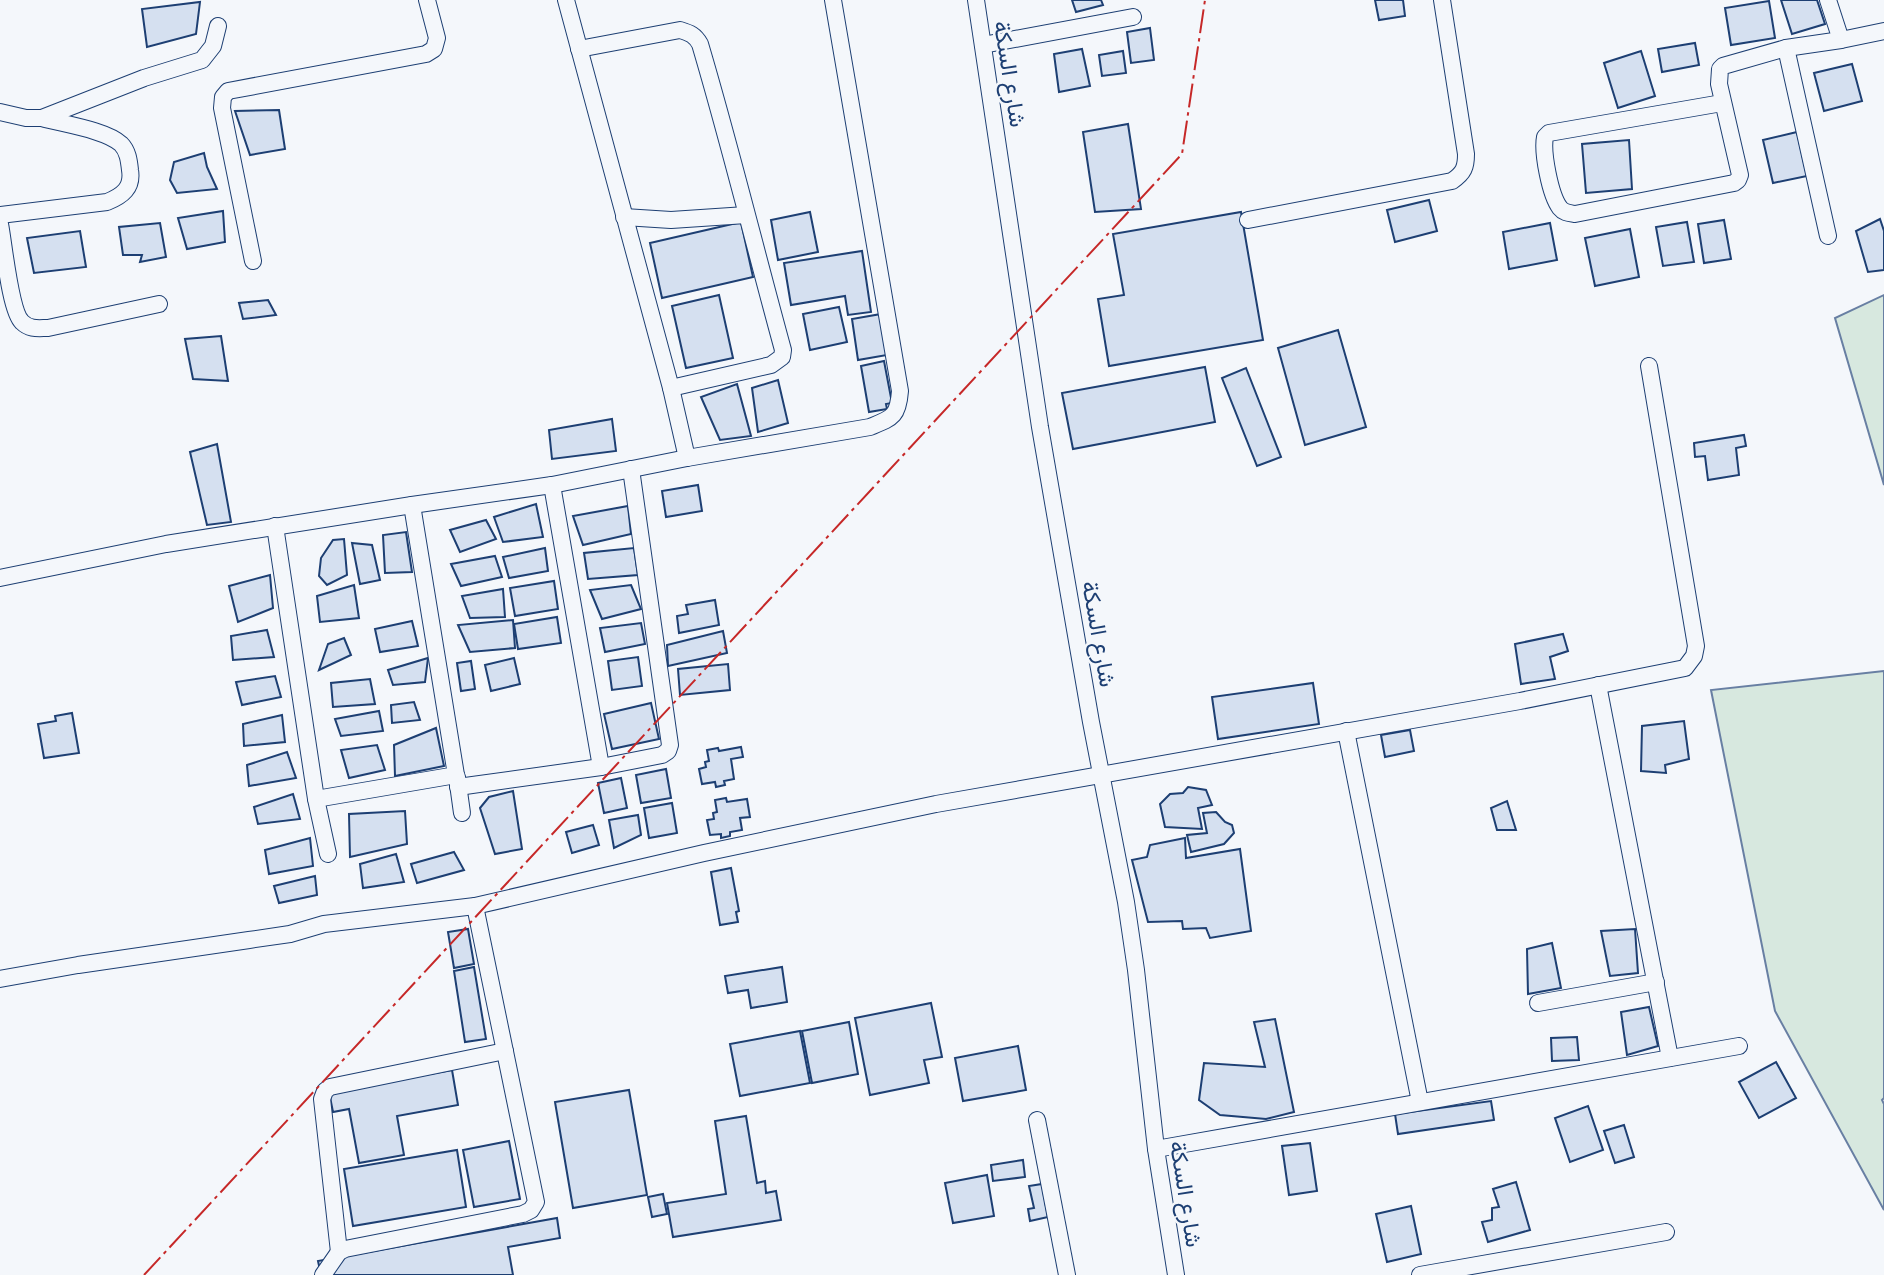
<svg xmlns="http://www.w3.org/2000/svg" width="1884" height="1275" viewBox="0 0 1884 1275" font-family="'Open Sans',Vazirmatn,sans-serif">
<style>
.green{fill:#d7e8df;stroke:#687fa3;stroke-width:2}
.building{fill:#d5e0f0;stroke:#1d3f73;stroke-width:2}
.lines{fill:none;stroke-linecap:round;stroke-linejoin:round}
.minor-casing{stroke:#1d3f73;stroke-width:18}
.minor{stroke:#f4f7fb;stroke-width:16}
.power{stroke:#c62828;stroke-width:2;stroke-dasharray:24 5 3.5 5;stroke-linecap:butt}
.labels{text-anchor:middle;stroke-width:5;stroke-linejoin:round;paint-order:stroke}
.street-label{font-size:23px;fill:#1d3f73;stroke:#f4f7fb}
</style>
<rect width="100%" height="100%" fill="#f4f7fb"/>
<g class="green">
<polygon points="1884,295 1884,485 1835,318"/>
<polygon points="1884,671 1884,1098 1882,1100 1884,1104 1884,1210 1775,1011 1711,690"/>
</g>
<g class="building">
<polygon points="1072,0 1101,0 1103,5 1076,12"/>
<polygon points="1375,0 1403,0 1405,16 1379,20"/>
<polygon points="1781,0 1817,0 1825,24 1792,34"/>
<polygon points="1769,1 1775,38 1731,45 1725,8"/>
<polygon points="200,2 196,34 147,47 142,9"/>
<polygon points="1150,28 1154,60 1131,63 1127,32"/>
<polygon points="1695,43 1699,65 1662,72 1658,49"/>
<polygon points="1082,49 1090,86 1059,92 1054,54"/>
<polygon points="1123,51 1126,73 1102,76 1099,55"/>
<polygon points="1641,51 1655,96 1618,108 1604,63"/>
<polygon points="1852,64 1862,101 1824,111 1814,73"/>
<polygon points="279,110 285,149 250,155 235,111"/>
<polygon points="1128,124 1141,209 1095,212 1083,132"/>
<polygon points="1797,132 1807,176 1773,183 1763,140"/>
<polygon points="1629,140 1632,189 1586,193 1582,144"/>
<polygon points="204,153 207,167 217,189 177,193 170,180 174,162"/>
<polygon points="1429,200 1437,231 1395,242 1387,210"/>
<polygon points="223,211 225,242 187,249 178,218"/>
<polygon points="810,212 818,252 778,260 771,220"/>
<polygon points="1241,212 1263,340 1109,366 1098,299 1124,295 1113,234"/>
<polygon points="1880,219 1884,231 1884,270 1868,272 1856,231"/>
<polygon points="1724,220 1731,259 1704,263 1698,224"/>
<polygon points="741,222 753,277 662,298 650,243"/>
<polygon points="1687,222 1694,262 1663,266 1656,227"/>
<polygon points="160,223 166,257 140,262 142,255 123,255 119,227"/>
<polygon points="1550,223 1557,260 1509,269 1503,232"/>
<polygon points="1630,229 1639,277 1595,286 1585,238"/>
<polygon points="80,231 86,267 34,273 27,238"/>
<polygon points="862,251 871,312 848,315 845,296 791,305 784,263"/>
<polygon points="719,295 733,358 686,368 672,306"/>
<polygon points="268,300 276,315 243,319 239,303"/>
<polygon points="839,307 847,342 810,350 803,314"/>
<polygon points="881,314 887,355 858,360 852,319"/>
<polygon points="1338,330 1366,427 1305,445 1278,348"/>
<polygon points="221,336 228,381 193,379 185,339"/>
<polygon points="884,361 892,403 886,404 887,409 869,412 861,366"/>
<polygon points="1205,367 1215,422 1073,449 1062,393"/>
<polygon points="1246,368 1281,457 1257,466 1222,378"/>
<polygon points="778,380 788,423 758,432 752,388"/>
<polygon points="737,384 751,436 720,440 701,397"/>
<polygon points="612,419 616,451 552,459 549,430"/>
<polygon points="1744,435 1746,446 1736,448 1739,475 1708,480 1705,456 1695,457 1694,443"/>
<polygon points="217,444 231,522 207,525 190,452"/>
<polygon points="698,485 702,511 666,517 662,491"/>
<polygon points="536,504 543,537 503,542 494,517"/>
<polygon points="628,506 631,534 583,545 573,516"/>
<polygon points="486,520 496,539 460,552 450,530"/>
<polygon points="406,532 412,572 385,573 383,535"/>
<polygon points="344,539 347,575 327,585 319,576 321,558 333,540"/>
<polygon points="352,543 372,545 380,580 360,584"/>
<polygon points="545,548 548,571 509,578 503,557"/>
<polygon points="634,548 638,575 588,579 584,553"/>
<polygon points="495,556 502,577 461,586 451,564"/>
<polygon points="270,575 273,608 238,622 229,586"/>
<polygon points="554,581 558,609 515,616 510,588"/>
<polygon points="354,585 359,618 320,622 317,596"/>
<polygon points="631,585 641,609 602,619 590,590"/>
<polygon points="503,589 505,617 470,618 462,596"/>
<polygon points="715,600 719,625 679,633 677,616 688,614 686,605"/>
<polygon points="557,617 561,643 518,649 514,624"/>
<polygon points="513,620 515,648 470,652 458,625"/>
<polygon points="412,621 418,646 380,652 375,629"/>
<polygon points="641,623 645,644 605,652 600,628"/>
<polygon points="267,630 274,657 233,660 231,636"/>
<polygon points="723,631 727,653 668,666 667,645"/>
<polygon points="1563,634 1568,651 1550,657 1555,679 1521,684 1515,644"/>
<polygon points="344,638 351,655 319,670 328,644"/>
<polygon points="638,657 642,686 612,690 608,661"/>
<polygon points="428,658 425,682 393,685 388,670"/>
<polygon points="514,658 520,684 491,691 485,665"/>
<polygon points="471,661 475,689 461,691 457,663"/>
<polygon points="728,664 730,690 680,695 678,669"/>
<polygon points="275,676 281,697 242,705 236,682"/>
<polygon points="370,679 375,704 333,707 331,683"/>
<polygon points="1313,683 1319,724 1218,739 1212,697"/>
<polygon points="414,702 420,720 392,723 391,705"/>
<polygon points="651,703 659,739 612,749 604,714"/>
<polygon points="379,711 383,731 341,736 335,719"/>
<polygon points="72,713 79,753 44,758 38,724 56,721 55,716"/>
<polygon points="282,715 285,742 244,746 243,724"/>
<polygon points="1684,721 1689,759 1665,765 1666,773 1641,771 1642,726"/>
<polygon points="436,728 444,766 395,776 394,745"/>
<polygon points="1410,730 1414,751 1385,757 1381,735"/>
<polygon points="377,745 385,770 349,778 341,750"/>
<polygon points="741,747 743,757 731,759 734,779 724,781 725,785 716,787 715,782 702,784 699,769 706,767 705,762 709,761 707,750 718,748 719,751"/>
<polygon points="287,752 296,778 249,786 247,765"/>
<polygon points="666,769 671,798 641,803 636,775"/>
<polygon points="621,778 627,808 604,813 598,783"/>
<polygon points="1188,787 1206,790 1212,805 1198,808 1202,829 1165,827 1160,804 1170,794 1183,793"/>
<polygon points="513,791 522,849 495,854 480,808 489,797"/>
<polygon points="293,794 300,819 258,824 254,807"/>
<polygon points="726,798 727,802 747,799 750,817 740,818 742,830 730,832 730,836 721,838 721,834 710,835 707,820 714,819 713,813 717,812 715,800"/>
<polygon points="1507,801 1516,830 1497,830 1491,808"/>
<polygon points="672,803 677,833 649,838 644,808"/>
<polygon points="405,811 407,844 350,857 349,814"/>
<polygon points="1216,812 1225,822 1232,825 1234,833 1224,844 1191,852 1187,835 1207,833 1203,813"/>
<polygon points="638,815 641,835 614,848 609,820"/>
<polygon points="593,825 599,845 572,853 566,832"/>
<polygon points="310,838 313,866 269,874 265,850"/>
<polygon points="1185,838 1186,858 1240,849 1251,931 1210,938 1206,928 1183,929 1182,921 1148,922 1132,860 1147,857 1150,845"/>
<polygon points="454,852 464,870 417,883 411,864"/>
<polygon points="396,854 404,882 363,888 360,864"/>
<polygon points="731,868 739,911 736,912 738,922 720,925 711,872"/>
<polygon points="315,876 317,895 279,903 274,886"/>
<polygon points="468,929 474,964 454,968 448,932"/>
<polygon points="1635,929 1638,973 1610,976 1601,931"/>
<polygon points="1552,943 1561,988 1528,994 1527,949"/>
<polygon points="474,967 486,1039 465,1042 454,971"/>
<polygon points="782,967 787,1002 751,1008 748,990 728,993 725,976"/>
<polygon points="931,1003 942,1057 924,1060 929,1083 870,1095 855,1018"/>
<polygon points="1649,1007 1658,1046 1627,1055 1621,1012"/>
<polygon points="1275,1019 1294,1112 1266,1119 1220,1115 1199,1100 1204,1063 1265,1067 1254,1022"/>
<polygon points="849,1022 858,1074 812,1083 802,1031"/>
<polygon points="800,1031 810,1083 740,1096 730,1044"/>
<polygon points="1577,1037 1579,1060 1552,1061 1551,1038"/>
<polygon points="1018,1046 1026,1090 963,1101 955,1058"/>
<polygon points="1776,1062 1796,1098 1759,1118 1739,1082"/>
<polygon points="452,1070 458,1105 397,1116 404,1155 359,1163 349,1109 333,1112 329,1092"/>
<polygon points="629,1090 647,1195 573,1208 555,1102"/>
<polygon points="1491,1101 1494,1120 1398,1134 1395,1114"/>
<polygon points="1588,1106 1603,1150 1570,1162 1555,1118"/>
<polygon points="746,1116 757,1183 765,1181 766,1193 776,1191 781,1220 673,1237 667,1203 726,1194 715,1121"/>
<polygon points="1624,1125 1634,1157 1615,1163 1604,1131"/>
<polygon points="509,1141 520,1199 474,1207 463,1150"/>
<polygon points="1310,1143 1317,1191 1289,1195 1282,1146"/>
<polygon points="457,1150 466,1207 353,1226 344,1169"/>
<polygon points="1023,1160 1025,1177 993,1181 991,1165"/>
<polygon points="987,1175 994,1216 953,1223 945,1183"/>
<polygon points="1516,1182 1530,1230 1488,1242 1482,1222 1492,1220 1492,1208 1499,1207 1493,1189"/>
<polygon points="1042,1184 1048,1217 1030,1221 1028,1209 1034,1208 1029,1186"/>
<polygon points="663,1194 667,1214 652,1217 648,1197"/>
<polygon points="1411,1206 1421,1254 1387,1262 1376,1214"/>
<polygon points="557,1218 560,1238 508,1247 513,1275 321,1275 318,1261"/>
</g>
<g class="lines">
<g class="minor-casing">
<g id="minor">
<polyline points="566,0 671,388 687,458"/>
<polyline points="976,0 1040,427 1091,722 1126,902 1136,970 1156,1149 1176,1275"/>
<polyline points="1828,0 1841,40"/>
<polyline points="983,45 1133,17"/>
<polyline points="1786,48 1828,236"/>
<path d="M 579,49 L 680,30 C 690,33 695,35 700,44 C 730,145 755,248 783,350 L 782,357 L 771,365 L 671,388"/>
<path d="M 1722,103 L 1549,133 L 1545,137 C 1542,152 1550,195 1560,208 C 1564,213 1569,213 1575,214 L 1734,183 L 1738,180 L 1740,175 L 1719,84 L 1720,69 L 1723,66 L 1786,48 L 1841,40 L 1884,31"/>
<polyline points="0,112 26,118 42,118 144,78 202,60 213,46 218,26"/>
<path d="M 0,215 L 107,202 C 122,196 133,188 130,170 C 129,161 128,151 121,144 C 106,130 63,124 42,118"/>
<polyline points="624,217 671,220 746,215"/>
<path d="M 1248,220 L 1452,181 C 1464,173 1466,167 1466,154 L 1442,0"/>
<path d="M 0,224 C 4,244 10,311 22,322 C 30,330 39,328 48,328 L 159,304"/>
<polyline points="253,261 222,108 223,97 228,91 426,54 434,49 437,38 427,0"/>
<polyline points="552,485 601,767"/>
<polyline points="275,526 316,799 328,854"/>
<path d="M 0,578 L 166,544 L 412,505 L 552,485 L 687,458 L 870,427 C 892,418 898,417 900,391 L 833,0"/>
<polyline points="1598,685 1670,1058"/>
<polyline points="1346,731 1420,1102"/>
<polyline points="457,777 462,813"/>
<polyline points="458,787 601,767 662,755 668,751 670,745 631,469"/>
<polyline points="316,799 456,775 412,505"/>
<polyline points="0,979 78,965 249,940 290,934 324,924 475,906 704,853 936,804 1520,701 1685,668 1694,656 1696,646 1649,366"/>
<polyline points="1538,1003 1656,982"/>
<polyline points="1037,1120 1067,1275"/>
<polyline points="1156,1149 1739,1046"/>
<polyline points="339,1252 322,1099 325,1091 330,1087 505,1051"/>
<polyline points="323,1275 339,1252 345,1249 523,1214 531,1210 536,1202 475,906"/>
<polyline points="1420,1275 1666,1232"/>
</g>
</g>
<use href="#minor" class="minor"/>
<polyline class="power" points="144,1275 1182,154 1205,0"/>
</g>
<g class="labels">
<g class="street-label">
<text transform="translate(1010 74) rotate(81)" y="8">شارع السكة</text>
<text transform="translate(1099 634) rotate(80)" y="8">شارع السكة</text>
<text transform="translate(1186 1194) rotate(81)" y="8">شارع السكة</text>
</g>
</g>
</svg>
